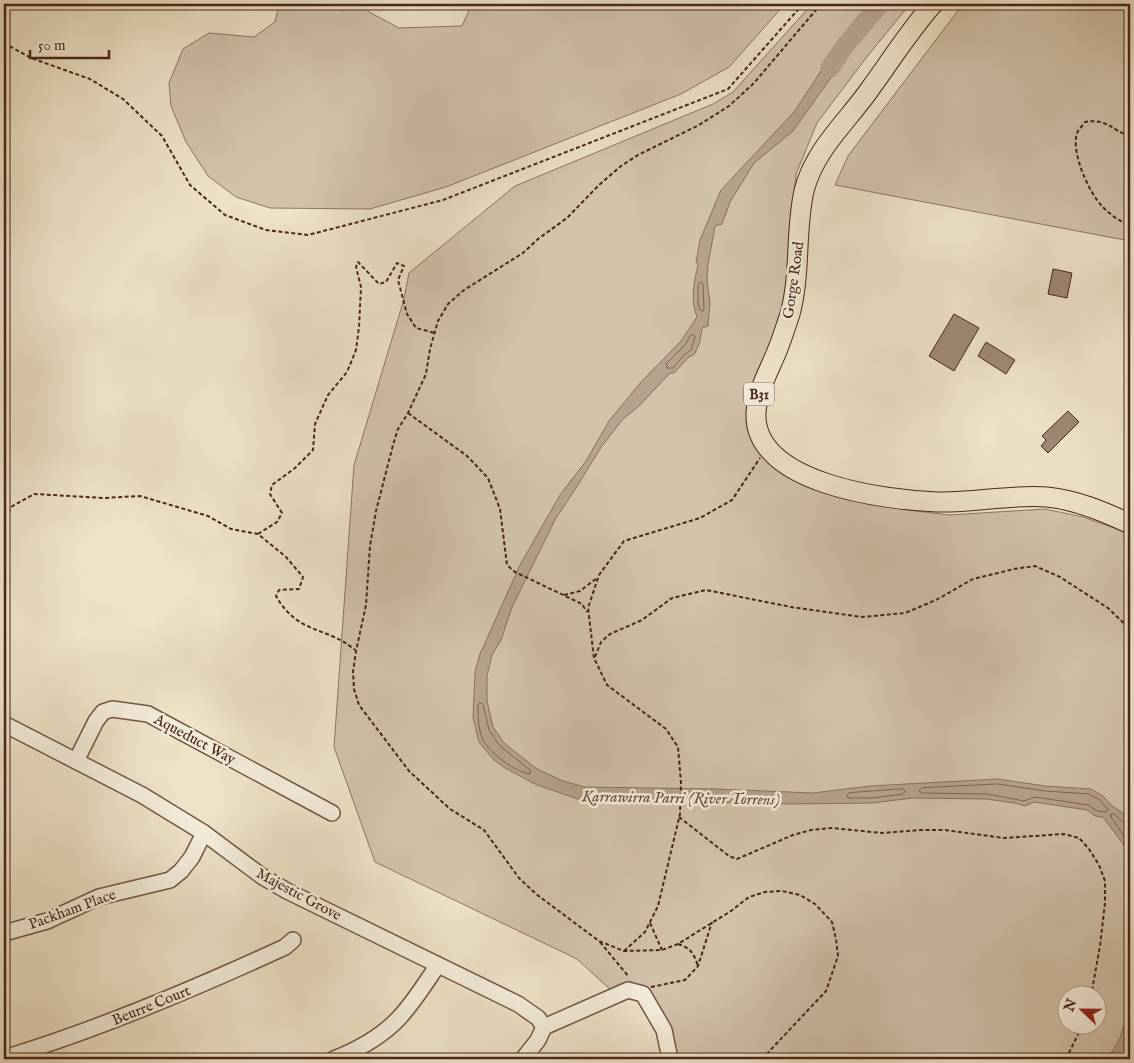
<svg xmlns="http://www.w3.org/2000/svg" width="1134" height="1063" viewBox="0 0 1134 1063" font-family="'IM FELL English',serif">
<style>
.green{fill:#d2c2aa;stroke:#8e7462;fill-rule:evenodd}
.water{fill:#b6a28c;stroke:#8a705e}
.lines{fill:none;stroke-linecap:round;stroke-linejoin:round}
.shore{stroke:#806453;stroke-width:1}
.river{stroke:#b6a28c;stroke-width:19}
.building{fill:#9f8874;stroke:#49261a}
.minor-casing{stroke:#725545;stroke-width:18}
.major-casing{stroke:#49261a;stroke-width:21}
.path{stroke:#49261a;stroke-width:2;stroke-dasharray:4 2.5;stroke-linecap:butt}
.minor{stroke:#f4ecdb;stroke-width:15}
.major{stroke:#eee2c7;stroke-width:19}
.labels{text-anchor:middle;stroke-width:5;stroke-linejoin:round;paint-order:stroke}
.shield{fill:#f4ecdb;stroke:#7c6154;stroke-width:1}
.shield-label{font-size:14px;font-weight:bold;fill:#49261a}
.street-label{font-size:15px;fill:#49261a;stroke:#f4ecdb}
.water-label{font-size:16px;font-style:italic;fill:#6a4b3c;stroke:#f4ecdb}
</style>
<rect width="100%" height="100%" fill="#eee2c7"/>
<filter id="stains"><feTurbulence type="fractalNoise" baseFrequency=".004" numOctaves="4"/><feColorMatrix values="0 0 0 0 .2 0 0 0 0 .09 0 0 0 0 .02 0 0 0 .5 -.17"/></filter>
<radialGradient id="worn" r=".72"><stop offset=".6" stop-color="#630" stop-opacity="0"/><stop offset="1" stop-color="#630" stop-opacity=".3"/></radialGradient>
<g class="green">
<polygon points="279,4 335,4 343,11 343,4 362,4 369,12 399,28 462,26 472,4 785,4 729,67 681,94 446,187 370,209 270,208 236,197 208,176 186,142 171,106 169,83 183,49 209,33 254,37 275,22"/>
<path d="M 812,4 L 910,4 L 866,58 L 817,123 L 796,174 L 791,226 L 789,286 L 755,432 L 833,493 L 900,509 L 949,515 L 1045,509 L 1083,517 L 1120,530 L 1130,535 L 1130,1059 L 677,1059 L 651,994 L 613,992 L 577,959 L 375,862 L 334,747 L 354,465 L 404,299 L 409,273 L 515,186 L 713,104 L 733,92 ZM 1066,996 L 1096,996 L 1096,1026 L 1066,1026 Z"/>
<polygon points="963,4 1130,4 1130,241 835,185 848,156"/>
</g>
<g class="water">
<path d="M 844,36 L 845,58 L 793,131 L 754,163 L 730,202 L 722,224 L 715,226 L 708,265 L 707,280 L 710,303 L 708,326 L 702,328 L 700,342 L 694,355 L 689,357 L 674,373 L 670,373 L 639,406 L 622,420 L 602,446 L 574,491 L 556,518 L 512,607 L 501,640 L 492,655 L 487,676 L 487,701 L 493,727 L 504,743 L 537,769 L 563,781 L 585,787 L 716,789 L 813,793 L 870,786 L 998,779 L 1045,786 L 1091,789 L 1103,796 L 1111,805 L 1124,814 L 1130,823 L 1130,853 L 1103,817 L 1095,816 L 1087,810 L 1034,802 L 1025,806 L 1015,803 L 986,799 L 913,798 L 872,803 L 791,804 L 650,800 L 618,802 L 584,801 L 537,785 L 505,768 L 494,760 L 479,742 L 473,718 L 475,672 L 480,654 L 520,565 L 560,495 L 586,461 L 609,421 L 641,382 L 681,341 L 697,317 C 690,299 694,283 698,265 L 696,262 L 700,240 L 721,190 L 794,112 Z"/>
<polygon points="1130,1007 1130,1044 1121,1059 1108,1059 1120,1038"/>
</g>
<g class="lines">
<g class="shore">
<polygon points="701,282 703,284 704,310 702,311 700,310 698,303 698,285"/>
<polygon points="691,335 694,335 695,337 691,350 685,354 673,368 667,368 666,364 685,345"/>
<path d="M 480,703 L 483,704 L 489,730 L 500,746 L 530,770 L 530,774 C 515,772 490,753 483,740 C 478,729 478,716 478,705 Z"/>
<polygon points="998,784 1045,791 1089,794 1100,800 1108,810 1105,812 1097,811 1088,805 1035,797 1024,801 987,794 922,793 919,791 922,788"/>
<polygon points="903,789 905,791 903,794 872,798 849,798 847,796 849,793"/>
<polyline points="1130,825 1125,824 1114,814 1111,814 1111,817 1130,845"/>
</g>
<polyline class="river" points="830,68 844,47 880,4"/>
</g>
<g class="building">
<polygon points="1053,269 1072,273 1067,298 1048,294"/>
<polygon points="954,314 979,328 954,371 929,356"/>
<polygon points="986,342 1015,360 1006,374 978,356"/>
<polygon points="1068,411 1079,422 1048,453 1041,446 1046,440 1042,436"/>
</g>
<g class="lines">
<g class="minor-casing">
<g id="minor">
<polyline points="4,724 142,795 204,833 263,877 287,891 518,1004 538,1018 544,1027"/>
<polyline points="76,761 96,721 103,712 112,709 148,714 332,813"/>
<polyline points="4,933 47,921 99,897 170,880 181,871 192,857 204,833"/>
<path d="M 4,1058 C 100,1029 194,989 285,947 L 293,940"/>
<path d="M 334,1059 C 357,1050 382,1036 399,1018 C 414,1002 426,982 438,965"/>
<polyline points="523,1059 538,1040 544,1027 628,990 643,994 664,1030 670,1059"/>
</g>
</g>
<g class="major-casing">
<path id="major" d="M 933,4 C 910,30 891,60 870,89 C 847,122 814,150 804,191 C 795,231 801,274 790,314 C 786,326 782,339 777,351 C 769,371 757,391 756,413 C 753,484 886,500 937,502 C 974,503 1010,494 1047,497 C 1076,500 1103,511 1130,524"/>
</g>
<g class="path">
<polyline points="4,43 31,58 90,79 123,99 162,136 190,185 225,215 266,230 308,235 443,200 728,89 803,4"/>
<path d="M 1130,136 C 1111,130 1107,118 1085,122 C 1083,125 1080,128 1078,131 C 1069,149 1089,193 1102,206 C 1110,215 1120,221 1130,226"/>
<polyline points="408,413 467,456 488,478 500,509 507,565 515,572 582,604 587,612"/>
<path d="M 4,525 L 11,507 L 34,494 L 103,498 L 140,496 L 208,516 L 231,529 L 258,534 L 286,557 L 303,577 L 299,589 L 279,590 L 276,596 C 298,635 327,626 355,650"/>
<polyline points="258,534 277,522 282,513 270,494 272,485 295,468 313,450 315,424 328,395 347,372 356,350 359,327 361,287 356,267 358,262 379,284 386,282 397,263 404,266 398,280 407,314 416,328 435,333"/>
<polyline points="564,595 580,591 597,578"/>
<polyline points="595,657 601,642 610,634 642,620 672,598 706,590 791,607 862,617 905,613 936,600 973,579 1014,569 1035,566 1060,577 1108,608 1130,629"/>
<polyline points="679,817 729,856 737,859 793,835 811,830 832,828 882,833 921,830 945,830 1004,838 1064,834 1079,838 1089,849 1099,865 1105,881 1105,903 1100,946 1091,996"/>
<polyline points="650,923 662,950"/>
<polyline points="600,942 629,977"/>
<path d="M 678,944 C 691,948 694,954 698,966"/>
<polyline points="624,951 645,932 658,906 680,814 681,783 678,747 666,729 607,685 594,658 588,608 599,575 624,541 700,518 732,500 760,458"/>
<polyline points="651,987 685,980 698,966 712,922"/>
<polyline points="762,1059 826,991 838,956 836,939 832,922 815,904 800,895 782,891 765,892 749,897 731,911 678,944 662,950 624,951 599,941 536,894 519,878 484,830 450,809 409,771 359,705 354,689 353,672 356,651 366,605 370,546 376,511 393,445 398,429 408,413 426,374 430,349 438,321 448,304 464,290 523,253 538,239 567,218 599,185 621,166 638,155 699,125 729,106 754,83 821,4"/>
<polyline points="1066,1059 1082,1026"/>
</g>
<use href="#minor" class="minor"/>
<use href="#major" class="major"/>
</g>
<g class="labels">
<rect class="shield" x="744" y="382.5" width="30" height="23" rx="4"/>
<g class="shield-label">
<text x="759" y="399">B31</text>
</g>
<g class="street-label">
<text transform="translate(793 280) rotate(-82)" y="5">Gorge Road</text>
<text transform="translate(195 739) rotate(28)" y="5">Aqueduct Way</text>
<text transform="translate(299 894) rotate(28)" y="5">Majestic Grove</text>
<text transform="translate(72 909) rotate(-20)" y="5">Packham Place</text>
<text transform="translate(151 1005) rotate(-22)" y="5">Beurre Court</text>
</g>
<g class="water-label">
<text transform="translate(681 797) rotate(1)" y="6">Karrawirra Parri (River Torrens)</text>
</g>
</g>
<rect width="1134" height="1063" fill="none" stroke="#eee2c7" stroke-width="20"/>
<rect x="5" y="5" width="1124" height="1053" fill="none" stroke="#49261a" stroke-width="2.5"/>
<rect x="10" y="10" width="1114" height="1043" fill="none" stroke="#49261a"/>
<g transform="translate(1082 1010) rotate(292)"><circle r="24" fill="#f4ecdb" stroke="#b09d8e"/>
<path d="M0-4L9 19L0 12L-9 19Z" fill="#8f2418"/>
<text y="-8" font-size="14" font-weight="bold" text-anchor="middle" fill="#49261a">N</text>
</g>
<path d="M30 50v8h79v-8" fill="none" stroke="#49261a" stroke-width="2.5"/>
<text x="38" y="50" font-size="15" fill="#49261a" stroke="#f4ecdb" stroke-width="4" paint-order="stroke">50 m</text>
<rect width="100%" height="100%" filter="url(#stains)"/>
<rect width="100%" height="100%" fill="url(#worn)"/>
</svg>
